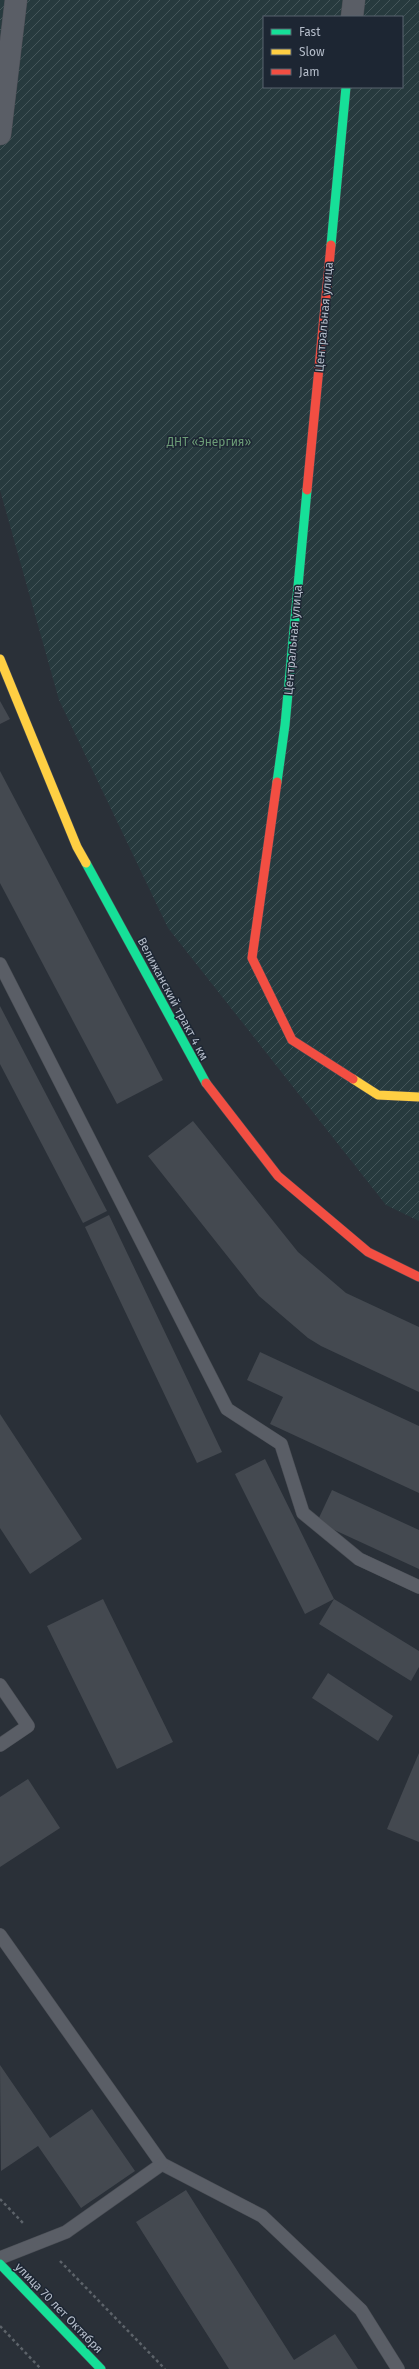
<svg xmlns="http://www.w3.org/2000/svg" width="419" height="2369" viewBox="0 0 419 2369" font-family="'Fira Sans',sans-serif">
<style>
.garden{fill:url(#garden-furrows);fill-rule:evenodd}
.building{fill:#444950}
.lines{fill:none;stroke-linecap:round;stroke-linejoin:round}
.lane-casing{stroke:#484c53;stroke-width:14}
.street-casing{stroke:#484c53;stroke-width:23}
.fast-casing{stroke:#484c53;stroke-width:10}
.slow-casing{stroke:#484c53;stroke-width:10}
.jam-casing{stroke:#484c53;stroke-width:10}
.path{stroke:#5d636a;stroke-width:2.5;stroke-dasharray:3 3;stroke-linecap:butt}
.lane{stroke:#5a5e66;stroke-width:13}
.street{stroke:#5a5e66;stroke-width:22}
.fast{stroke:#16e098;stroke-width:9}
.slow{stroke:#ffcf43;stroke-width:9}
.jam{stroke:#f24e42;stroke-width:9}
.labels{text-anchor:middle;stroke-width:3;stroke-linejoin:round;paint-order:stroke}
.street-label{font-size:12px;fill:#b4bcc9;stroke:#1d2633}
.park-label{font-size:12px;fill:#6b9a76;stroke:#1d2633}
</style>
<defs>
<pattern id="garden-furrows" width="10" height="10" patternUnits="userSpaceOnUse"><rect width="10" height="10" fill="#273a3e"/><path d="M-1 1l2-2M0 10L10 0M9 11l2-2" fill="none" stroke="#445559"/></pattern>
</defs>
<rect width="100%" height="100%" fill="#2a3038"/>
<path class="garden" d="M 0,0 L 419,0 L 419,1221 L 386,1205 L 168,928 L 59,700 L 0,490 ZM 264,17 L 402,17 L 402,87 L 264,87 Z"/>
<g class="building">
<polygon points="0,701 10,719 0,724"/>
<polygon points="0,771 163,1080 117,1104 0,883"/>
<polygon points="0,1006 107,1211 83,1223 0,1064"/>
<polygon points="193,1121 298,1252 346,1293 419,1327 419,1392 321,1346 308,1338 259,1296 148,1156"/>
<polygon points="109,1215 222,1452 197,1463 85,1227"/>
<polygon points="260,1352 419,1426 419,1493 270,1424 283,1397 247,1380"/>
<polygon points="0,1414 82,1539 30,1574 0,1528"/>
<polygon points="265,1459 334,1599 419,1651 419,1667 411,1681 319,1624 334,1599 305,1614 235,1474"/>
<polygon points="332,1490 419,1530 419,1569 317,1522"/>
<polygon points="103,1599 173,1742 117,1769 47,1626"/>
<polygon points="328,1673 393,1716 378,1741 312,1698"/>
<polygon points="419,1753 419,1842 387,1829"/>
<polygon points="28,1779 60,1828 0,1867 0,1797"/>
<polygon points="0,2065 50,2138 92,2109 135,2171 81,2208 38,2146 1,2171"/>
<polygon points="186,2190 294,2360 335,2334 358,2369 229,2369 136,2222"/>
</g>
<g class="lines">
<g class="lane-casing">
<g id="lane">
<polyline points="0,964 227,1409 281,1444 303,1513 359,1559 419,1587"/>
<polyline points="0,1685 28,1726 0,1745"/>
<polyline points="0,1935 162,2164 262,2216 361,2310 398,2369"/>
<polyline points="0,2258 66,2232 162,2164"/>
</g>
</g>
<g class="street-casing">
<g id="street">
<polyline points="352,17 354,0"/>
<polyline points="0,134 16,0"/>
</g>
</g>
<g class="fast-casing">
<g id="fast">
<polyline points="331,245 346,87"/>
<polyline points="277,782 285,725 307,490"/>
<polyline points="86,863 206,1083"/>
<polyline points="0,2264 101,2369"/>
</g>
</g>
<g class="slow-casing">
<g id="slow">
<polyline points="0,659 77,847 86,863"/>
<polyline points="353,1079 378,1095 419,1097"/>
</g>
</g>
<g class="jam-casing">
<g id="jam">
<polyline points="307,490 331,245"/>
<polyline points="277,782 252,958 292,1040 353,1079"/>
<polyline points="206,1083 278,1176 368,1252 419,1277"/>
</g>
</g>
<g class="path">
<polyline points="0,2199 23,2223"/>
<polyline points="60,2261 165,2369"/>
<polyline points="0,2326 41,2369"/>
</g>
<use href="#lane" class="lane"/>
<use href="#street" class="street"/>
<use href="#fast" class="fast"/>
<use href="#slow" class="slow"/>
<use href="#jam" class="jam"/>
</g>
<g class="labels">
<g class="street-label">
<text transform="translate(324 317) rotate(-85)" y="4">Центральная улица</text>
<text transform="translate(293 640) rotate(-85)" y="4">Центральная улица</text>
<text transform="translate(173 999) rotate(62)" y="4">Велижанский тракт 4 км</text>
<text transform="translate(59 2308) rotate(46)" y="4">улица 70 лет Октября</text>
</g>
<g class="park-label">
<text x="209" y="446">ДНТ «Энергия»</text>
</g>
</g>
<rect x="263" y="16" width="140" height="72" fill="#1d2633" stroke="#59626f"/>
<rect x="271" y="29" width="20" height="6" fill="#16e098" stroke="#59626f"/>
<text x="299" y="36" font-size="12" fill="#b4bcc9">Fast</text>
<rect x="271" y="49" width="20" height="6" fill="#ffcf43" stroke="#59626f"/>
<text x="299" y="56" font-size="12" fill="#b4bcc9">Slow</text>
<rect x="271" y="69" width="20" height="6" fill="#f24e42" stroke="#59626f"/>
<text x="299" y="76" font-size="12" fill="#b4bcc9">Jam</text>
</svg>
